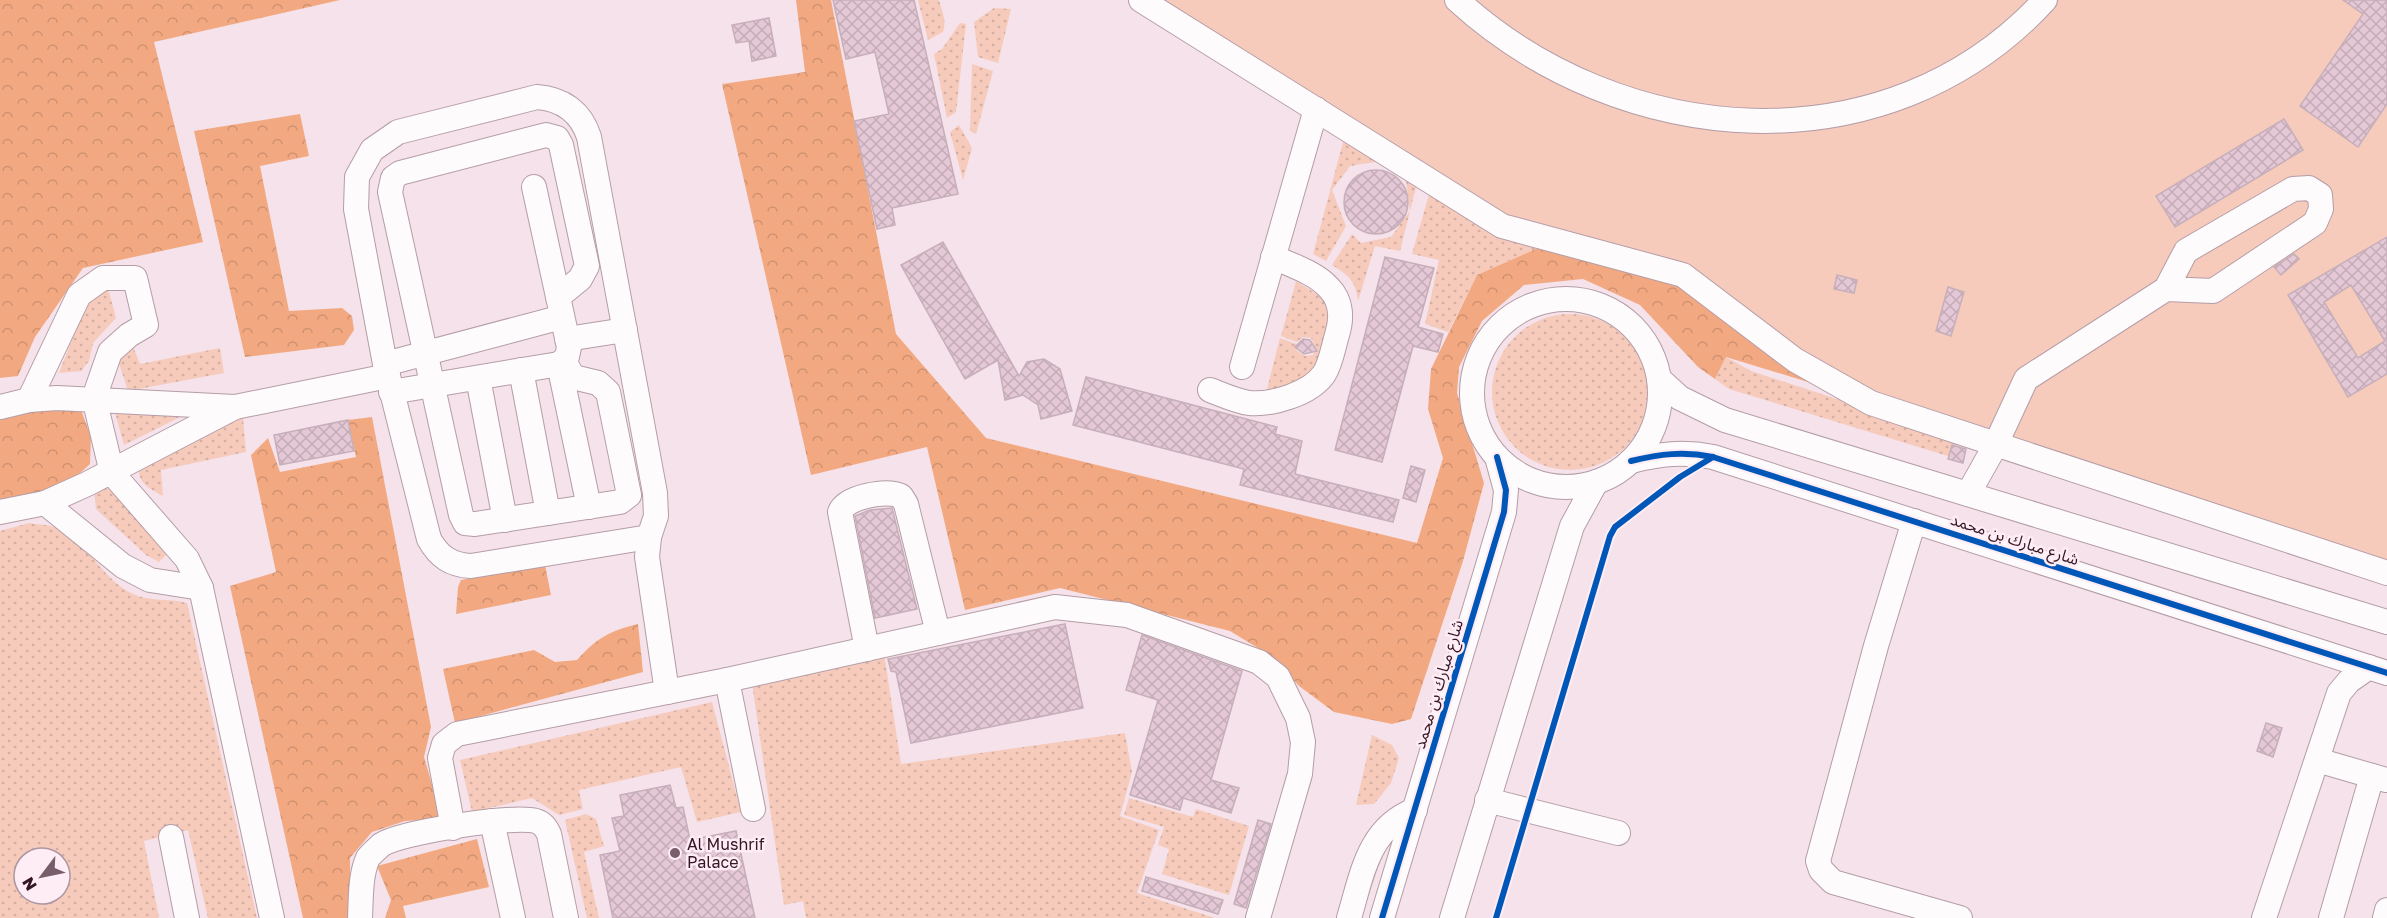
<svg xmlns="http://www.w3.org/2000/svg" width="2387" height="918" viewBox="0 0 2387 918" font-family="'Golos Text','Noto Sans Arabic',sans-serif">
<style>
.grass{fill:url(#grass-dots);fill-rule:evenodd}
.forest{fill:url(#forest-crowns)}
.garden{fill:#f6cbbc}
.building{fill:url(#building-cross-hatch);stroke:#c7afba;stroke-width:1.5;fill-rule:evenodd}
.lines{fill:none;stroke-linecap:round;stroke-linejoin:round}
.minor-casing{stroke:#b49da7;stroke-width:26}
.minor{stroke:#fefbfc;stroke-width:24}
.cycleway-casing{stroke:#feedf4;stroke-width:10}
.cycleway{stroke:#0057b8;stroke-width:6}
.poi-dot{fill:#785d6a;stroke:#feedf4;stroke-width:2}
.labels{text-anchor:middle;stroke-width:5;stroke-linejoin:round;paint-order:stroke}
.street-label{font-size:16px;fill:#341625;stroke:#feedf4}
.poi-label{font-size:16px;fill:#341625;stroke:#feedf4;text-anchor:start}
</style>
<defs>
<pattern id="grass-dots" width="8" height="8" patternUnits="userSpaceOnUse" patternTransform="scale(1.5)"><rect width="8" height="8" fill="#f6cbbc"/><path d="M2 2h.1M6 6h.1" fill="none" stroke="#d4aea1" stroke-width="1.8" stroke-linecap="round"/></pattern>
<pattern id="forest-crowns" width="20" height="18" patternUnits="userSpaceOnUse" patternTransform="scale(1.5)"><rect width="20" height="18" fill="#f2a982"/><path d="M2 6a3 3 0 1 1 6 0M12 15a3 3 0 1 1 6 0" fill="none" stroke="#d09170"/></pattern>
<pattern id="building-cross-hatch" width="8" height="8" patternUnits="userSpaceOnUse" patternTransform="scale(1.5)"><rect width="8" height="8" fill="#e4c8d5"/><path d="M0 0l8 8M0 8l8-8" fill="none" stroke="#c4abb7"/></pattern>
</defs>
<rect width="100%" height="100%" fill="#f5e2ea"/>
<g class="grass">
<path d="M 918,0 L 939,0 C 942,12 947,19 943,32 L 928,40 Z"/>
<polygon points="994,8 1011,9 998,63 978,57 974,22"/>
<polygon points="960,23 966,24 956,112 947,118 934,54 942,49"/>
<polygon points="972,64 993,71 976,134 970,131"/>
<polygon points="959,125 972,148 963,180 950,132"/>
<path d="M 1345,135 L 1417,183 L 1400,251 L 1375,246 L 1358,301 C 1356,281 1348,275 1332,265 L 1352,234 L 1361,243 L 1391,237 L 1410,211 L 1406,181 L 1381,161 L 1350,166 L 1332,190 L 1346,226 L 1326,261 L 1313,254 Z"/>
<polygon points="1430,191 1547,244 1477,275 1448,332 1425,324 1439,260 1412,254"/>
<polygon points="1296,281 1326,300 1332,314 1318,373 1265,397 1280,338 1296,344 1297,351 1305,356 1313,355 1316,348 1311,338 1303,337 1297,342 1281,336"/>
<polygon points="108,288 116,318 93,343 89,361 81,371 59,373 87,301"/>
<circle cx="1570" cy="392" r="78"/>
<polygon points="136,340 134,349 140,364 220,348 224,373 128,391 117,357"/>
<polygon points="1726,357 1751,371 1960,439 1951,457 1729,389 1715,379"/>
<polygon points="114,409 192,411 124,445"/>
<path d="M 243,418 L 246,452 L 161,470 L 163,496 C 147,487 137,483 139,464 Z"/>
<polygon points="106,487 149,516 167,554 159,562 146,555 96,509 94,490"/>
<path d="M 29,523 C 37,525 48,524 56,528 C 88,541 101,579 133,594 C 150,602 169,598 187,603 L 257,918 L 208,918 L 188,830 L 144,841 L 159,918 L 0,918 L 0,531 ZM 24,858 L 60,858 L 60,894 L 24,894 Z"/>
<polygon points="884,653 901,764 1125,733 1132,772 1120,816 1159,830 1137,893 1215,918 806,918 803,901 784,905 752,683"/>
<polygon points="712,702 741,812 697,822 681,767 579,790 583,809 559,815 532,798 472,812 460,760"/>
<polygon points="1372,735 1392,745 1399,758 1391,783 1374,804 1356,805"/>
<polygon points="1129,798 1193,817 1196,809 1249,826 1229,895 1162,874 1169,849 1158,845 1164,827 1124,815"/>
<polygon points="586,814 596,819 604,846 584,852 599,918 587,918 565,820"/>
</g>
<g class="forest">
<polygon points="0,0 340,0 154,42 203,242 83,268 35,337 18,376 0,378"/>
<polygon points="796,0 831,0 896,334 986,438 1417,543 1443,458 1428,409 1431,369 1477,275 1547,244 1666,276 1808,382 1726,357 1715,379 1698,367 1640,305 1583,279 1524,285 1482,321 1459,367 1457,393 1484,483 1463,561 1411,719 1392,724 1334,712 1299,686 1271,656 1230,631 1060,588 965,610 927,447 811,475 722,84 805,72"/>
<polygon points="300,114 309,156 260,166 289,311 342,308 352,316 354,330 344,345 245,357 194,131"/>
<path d="M 54,405 L 81,410 L 91,437 L 90,464 C 61,493 38,493 0,502 L 0,415 Z"/>
<polygon points="372,417 431,727 424,757 442,819 405,821 372,832 350,858 350,918 303,918 230,586 276,572 251,455 268,438 280,472 356,457 348,420"/>
<polygon points="545,565 551,595 456,614 458,587 461,580"/>
<path d="M 638,624 L 643,672 L 455,723 L 443,669 L 534,650 L 555,662 L 577,660 C 597,638 609,631 638,624 Z"/>
<polygon points="477,839 489,887 403,906 406,918 385,918 391,900 377,866"/>
</g>
<polygon class="garden" points="1154,0 2387,0 2387,571 1828,390 1662,270 1577,245 1478,203"/>
<g class="building">
<polygon points="833,0 914,0 958,194 892,208 895,225 877,229 854,121 889,114 875,52 846,59"/>
<polygon points="2343,0 2387,0 2387,104 2358,147 2300,106 2363,14"/>
<polygon points="769,18 776,56 752,61 749,41 736,43 732,25"/>
<polygon points="2284,119 2303,150 2175,227 2156,196"/>
<circle cx="1376" cy="202" r="32"/>
<path d="M 2387,237 L 2387,374 L 2348,397 L 2288,295 ZM 2351,285 L 2385,341 L 2358,358 L 2324,302 Z"/>
<polygon points="943,242 1019,376 1027,362 1044,359 1060,369 1072,411 1041,419 1038,405 1023,395 1005,400 998,360 965,379 901,265"/>
<polygon points="2294,254 2299,259 2281,275 2274,267"/>
<polygon points="1385,257 1434,268 1418,327 1443,334 1438,352 1413,346 1382,462 1335,450"/>
<polygon points="1837,275 1857,280 1854,293 1834,289"/>
<polygon points="1948,287 1964,292 1951,336 1936,331"/>
<polygon points="1303,339 1310,340 1317,351 1304,354 1295,347"/>
<polygon points="1086,377 1277,427 1275,434 1302,441 1295,474 1399,500 1393,522 1240,485 1244,469 1073,425"/>
<polygon points="348,420 354,451 280,465 274,435"/>
<polygon points="1952,445 1966,449 1963,463 1948,459"/>
<polygon points="1411,466 1425,470 1416,502 1403,498"/>
<polygon points="892,508 917,609 875,618 855,516 870,510"/>
<polygon points="1065,624 1083,708 911,743 896,672 891,671 888,659"/>
<polygon points="1142,635 1242,671 1211,780 1239,788 1231,813 1183,798 1180,810 1130,795 1158,700 1126,690"/>
<polygon points="2266,723 2282,728 2273,757 2257,751"/>
<polygon points="670,785 676,808 683,807 690,840 736,831 755,918 613,918 600,855 620,851 612,818 624,816 620,795"/>
<polygon points="1258,820 1271,824 1246,908 1234,904"/>
<polygon points="1146,877 1223,900 1218,914 1142,891"/>
</g>
<g class="lines">
<g class="minor-casing">
<g id="minor">
<polyline points="1141,0 1502,226 1683,275 1795,360 1871,403 2387,573"/>
<path d="M 1457,0 C 1621,150 1887,172 2045,0"/>
<path d="M 537,97 C 563,99 581,112 589,137 L 655,493 L 656,516 L 649,537 L 471,566 C 451,565 439,557 429,539 L 385,364 L 356,209 L 357,177 L 372,150 L 398,132 Z"/>
<polyline points="558,297 580,279 587,266 561,145 557,138 546,135 400,173 393,178 390,192 461,515 465,523 475,524 620,502 629,495 608,392 598,383 573,377 564,361"/>
<circle cx="1566" cy="393" r="94"/>
<polyline points="567,339 625,330"/>
<polyline points="385,364 562,317"/>
<polyline points="559,364 589,507"/>
<polyline points="1242,367 1316,109"/>
<polyline points="521,370 548,513"/>
<polyline points="478,378 505,520"/>
<polyline points="1659,379 1680,398 1725,420 2387,622"/>
<path d="M 1210,390 C 1223,395 1236,401 1249,403 C 1272,405 1310,394 1324,374 C 1331,363 1333,348 1337,335 C 1342,319 1342,301 1329,288 C 1316,273 1291,265 1273,257"/>
<polyline points="391,392 559,364 567,357 569,347 534,187"/>
<polyline points="29,400 79,295 103,278 135,278 146,325 129,335 110,352 94,398 112,473 187,559 201,588 272,918"/>
<polyline points="0,407 29,400 57,398 235,407 388,376"/>
<path d="M 1631,461 C 1660,454 1683,451 1713,457 L 2387,673"/>
<polyline points="1968,494 1995,446 2026,379 2166,289 2186,251 2293,189 2309,188 2320,195 2321,209 2315,223 2213,291 2166,289"/>
<polyline points="45,503 123,566 150,580 201,588"/>
<polyline points="0,512 45,503 87,484 235,407"/>
<polyline points="1914,521 1876,646 1818,861 1821,870 1833,882 1960,918"/>
<polyline points="649,537 647,557 667,692"/>
<path d="M 867,649 L 840,512 C 846,497 886,489 901,496 L 906,504 L 938,633"/>
<polyline points="727,680 753,809"/>
<polyline points="2317,760 2386,780"/>
<polyline points="1487,800 1618,833"/>
<polyline points="492,821 513,918"/>
<polyline points="453,828 440,758 444,744 457,734 727,680 1055,607 1127,615 1259,662 1278,677 1298,718 1303,742 1300,774 1258,918"/>
<polyline points="171,837 187,918"/>
<path d="M 360,918 C 361,900 360,875 368,858 C 370,855 378,848 381,845 C 401,832 512,815 536,821 C 543,823 546,828 549,834 L 566,918"/>
<path d="M 1349,918 C 1362,875 1368,828 1415,810"/>
<polyline points="1382,918 1504,512 1506,490 1497,457"/>
<polyline points="1452,918 1572,526 1596,482"/>
<polyline points="2264,918 2339,693 2349,681 2369,667"/>
<polyline points="2331,918 2372,776"/>
<polyline points="2385,918 2387,910"/>
</g>
</g>
<use href="#minor" class="minor"/>
<g class="cycleway-casing">
<g id="cycleway">
<path d="M 1631,461 C 1660,454 1683,451 1713,457 L 2387,673"/>
<polyline points="1382,918 1504,512 1506,490 1497,457"/>
<polyline points="1496,918 1610,536 1615,527 1680,477 1713,457"/>
</g>
</g>
<use href="#cycleway" class="cycleway"/>
</g>
<circle class="poi-dot" cx="675" cy="853" r="6"/>
<g class="labels">
<g class="street-label">
<text transform="translate(2015 539) rotate(18)" y="6">شارع مبارك بن محمد</text>
<text transform="translate(1438 684) rotate(-73)" y="6">شارع مبارك بن محمد</text>
</g>
<g class="poi-label">
<text x="687" y="850">Al Mushrif<tspan x="687" dy="18">Palace</tspan></text>
</g>
</g>
<g transform="translate(42 876) rotate(238)"><circle r="28" fill="#feedf4" stroke="#ad97a1" stroke-width="1.5"/>
<path d="M0-4.5L10 22L0 15L-10 22Z" fill="#785d6a"/>
<text y="-9" font-size="16" font-weight="bold" text-anchor="middle" fill="#341625">N</text>
</g>
</svg>
